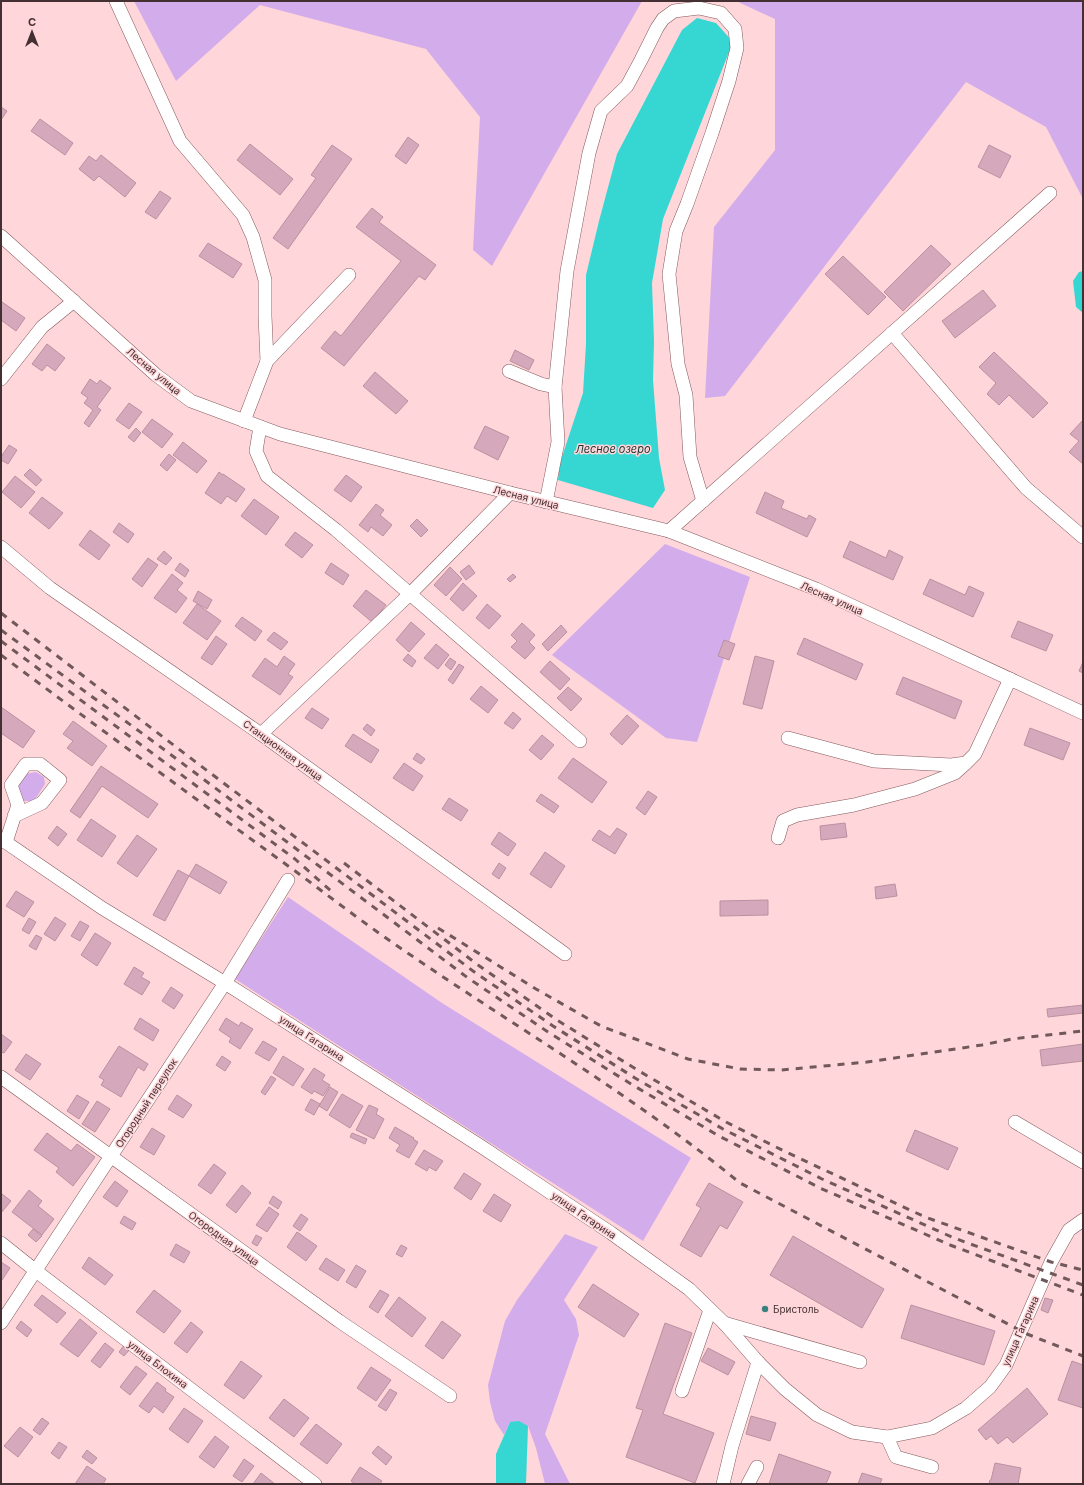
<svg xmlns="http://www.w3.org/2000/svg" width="1084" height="1485" viewBox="0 0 1084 1485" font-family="Inter,sans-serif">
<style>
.green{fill:#d3adeb}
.water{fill:#36d7d3}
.building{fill:#d5a9bb;stroke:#bc90a2}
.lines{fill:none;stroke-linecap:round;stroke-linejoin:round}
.minor-casing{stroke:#84595e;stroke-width:14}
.minor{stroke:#fff;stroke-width:13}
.rail{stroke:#71585a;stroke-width:3;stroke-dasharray:7 7;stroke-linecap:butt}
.poi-dot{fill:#38817e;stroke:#ffd6d9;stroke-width:1.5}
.labels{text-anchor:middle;stroke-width:3;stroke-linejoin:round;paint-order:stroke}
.street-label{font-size:10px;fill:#443032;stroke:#ffd6d9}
.poi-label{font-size:10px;fill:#443032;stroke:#ffd6d9;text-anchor:start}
.water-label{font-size:11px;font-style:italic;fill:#193331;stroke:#ffd6d9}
</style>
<rect width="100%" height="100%" fill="#ffd6d9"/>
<g class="green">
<polygon points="134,1 642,1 492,266 473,250 480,117 426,49 260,5 176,81"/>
<polygon points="736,1 1083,1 1083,199 1046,127 966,82 725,396 705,398 714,227 775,150 775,19"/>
<polygon points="665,544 750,577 697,742 666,738 552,655"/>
<path d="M 36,772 L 44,777 L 45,784 L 34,801 L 24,801 L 19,798 C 16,783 19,774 36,772 Z"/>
<polygon points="288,897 442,1003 691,1158 643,1241 235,979"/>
<polygon points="565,1234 598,1247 564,1300 576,1319 579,1335 545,1434 570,1484 545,1484 536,1448 528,1426 510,1422 504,1435 495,1421 490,1402 488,1385 505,1321 517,1300"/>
</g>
<g class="water">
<polygon points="697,18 716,23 733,42 663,219 652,283 654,341 653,380 659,458 665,490 653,508 558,480 560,463 583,393 586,344 586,275 599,221 617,154 682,30"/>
<polygon points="1083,271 1083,313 1076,307 1073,281 1079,272"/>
<polygon points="519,1421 528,1426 526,1484 496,1484 496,1454 510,1422"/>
</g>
<g class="building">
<polygon points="1,107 7,111 1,120"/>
<polygon points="40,119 73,143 65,155 31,131"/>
<polygon points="408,137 419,145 406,164 395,156"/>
<polygon points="250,144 293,179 280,195 237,160"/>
<polygon points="332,145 352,159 288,249 273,238 316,178 311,175"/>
<polygon points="989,145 1011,156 1000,178 978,167"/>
<polygon points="101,155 136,183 125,197 99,176 94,181 79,169 89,156 96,161"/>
<polygon points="160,191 171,198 156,219 145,212"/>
<polygon points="372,208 383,217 379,222 436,265 425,280 419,276 344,366 321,348 335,331 341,336 401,261 356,227"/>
<polygon points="208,243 242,264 233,278 199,256"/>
<polygon points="931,245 951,264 903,311 884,292"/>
<polygon points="843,256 886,297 868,315 825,274"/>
<polygon points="983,290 996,306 955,338 942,321"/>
<polygon points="2,302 25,318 16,331 1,320 1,304"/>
<polygon points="47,344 65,358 55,371 47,365 42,371 32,364"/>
<polygon points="515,350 534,360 529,370 510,361"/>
<polygon points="994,352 1048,403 1033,418 1009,395 999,405 987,394 996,383 979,367"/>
<polygon points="375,372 408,401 396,414 363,386"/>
<polygon points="90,379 97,384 100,380 111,388 97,407 101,410 89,427 84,423 93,410 84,403 88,398 81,393"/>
<polygon points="129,403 142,412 129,429 116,420"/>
<polygon points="152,419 173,434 162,448 142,432"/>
<polygon points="1083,420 1083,464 1069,452 1079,441 1070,434"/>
<polygon points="485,426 509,437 498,460 474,448"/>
<polygon points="136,428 141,433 134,442 128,437"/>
<polygon points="183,442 207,461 197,473 173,455"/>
<polygon points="9,445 17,450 8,464 1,460 1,457"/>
<polygon points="169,454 176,460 167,471 160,465"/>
<polygon points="30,469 42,480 36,486 24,475"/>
<polygon points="219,472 223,475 223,474 245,489 236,502 227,496 221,504 205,493"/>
<polygon points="346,475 362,487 351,502 334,490"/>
<polygon points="15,476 35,492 21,508 2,492"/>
<polygon points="765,492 784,501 781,508 807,519 809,515 816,519 807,537 756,513"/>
<polygon points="42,497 63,513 49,529 29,513"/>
<polygon points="254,499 279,517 266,535 241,516"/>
<polygon points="376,504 384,510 380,515 392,525 383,536 371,527 368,532 359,525"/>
<polygon points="417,519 428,530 421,537 410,526"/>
<polygon points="119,523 134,534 128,543 113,532"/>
<polygon points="90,530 110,545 99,560 79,545"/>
<polygon points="295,532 313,545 302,558 285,545"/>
<polygon points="850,541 886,558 889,550 903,557 893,580 843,557"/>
<polygon points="164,551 172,558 166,565 157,559"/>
<polygon points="148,558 158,565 142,587 132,579"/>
<polygon points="180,563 189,570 185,577 175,570"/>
<polygon points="331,563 349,575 343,585 325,573"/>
<polygon points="469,565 475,573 466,580 460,572"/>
<polygon points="450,567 462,579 446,596 434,585"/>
<polygon points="172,574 183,583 177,590 187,598 176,613 154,598"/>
<polygon points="513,574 516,577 510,582 507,579"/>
<polygon points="930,579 965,595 969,586 984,593 973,617 923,594"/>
<polygon points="463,583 477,596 463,611 450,599"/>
<polygon points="366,590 386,605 372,622 353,606"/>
<polygon points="198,591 212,600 207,609 193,601"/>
<polygon points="197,604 221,621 207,640 183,623"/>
<polygon points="487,604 501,616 489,629 476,618"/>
<polygon points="242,617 262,631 255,641 235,626"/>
<polygon points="1018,621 1053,635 1046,651 1011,637"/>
<polygon points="411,622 425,634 409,652 396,640"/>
<polygon points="522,623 535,635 529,642 535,648 525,659 511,647 517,641 511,635"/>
<polygon points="561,625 567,632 548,651 542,644"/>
<polygon points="274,632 288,642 281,650 267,640"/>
<polygon points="216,636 227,644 212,665 201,658"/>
<polygon points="804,638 863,664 856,680 797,654"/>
<polygon points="724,640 735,644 729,660 718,656"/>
<polygon points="436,644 449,655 438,669 424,658"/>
<polygon points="408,654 416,661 412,667 403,660"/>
<polygon points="284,656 295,664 288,674 293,677 280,695 252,676 265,658 277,667"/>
<polygon points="755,656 774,661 762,709 743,704"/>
<polygon points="450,658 456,662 451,670 445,665"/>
<polygon points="550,661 570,679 560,690 540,672"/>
<polygon points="1083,662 1083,673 1079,671"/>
<polygon points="459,664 464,667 453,684 448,680"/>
<polygon points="903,677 962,701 955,719 896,694"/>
<polygon points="481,686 498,700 488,713 470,699"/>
<polygon points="568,687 582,699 571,711 557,698"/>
<polygon points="1,707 35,731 23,748 1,733"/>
<polygon points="312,708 329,719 322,729 305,718"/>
<polygon points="513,712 521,719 513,729 504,723"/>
<polygon points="627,715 639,726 622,745 610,734"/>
<polygon points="73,721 107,746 92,766 67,748 73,741 63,734"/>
<polygon points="367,724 375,730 371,736 363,729"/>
<polygon points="1030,728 1070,743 1063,760 1024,745"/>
<polygon points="353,734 379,750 371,763 345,746"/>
<polygon points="542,735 554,745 541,760 529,750"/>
<polygon points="417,753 425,759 421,764 413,759"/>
<polygon points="573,758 607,782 592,803 558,778"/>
<polygon points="404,763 423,776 413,791 393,778"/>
<polygon points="101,766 158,804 148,818 102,786 80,818 70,811"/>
<polygon points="648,791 657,797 645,815 636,808"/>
<polygon points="541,794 559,806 554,813 536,801"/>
<polygon points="449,798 468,810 461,821 442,809"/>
<polygon points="91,819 116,836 102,857 77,840"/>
<polygon points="845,823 847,837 821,840 820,826"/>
<polygon points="57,826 67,834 58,846 48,838"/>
<polygon points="617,828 627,834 615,854 592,840 599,830 610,837"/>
<polygon points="499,832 516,844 508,856 491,844"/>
<polygon points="137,835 157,849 137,877 117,863"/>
<polygon points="545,852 565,866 551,888 530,874"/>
<polygon points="499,863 506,868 499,879 492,874"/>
<polygon points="196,864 227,882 220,894 189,876"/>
<polygon points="178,870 189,876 165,921 153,915"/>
<polygon points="895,884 897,896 876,899 875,887"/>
<polygon points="16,891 34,902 24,917 6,906"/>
<polygon points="768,900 768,915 720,916 720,901"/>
<polygon points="55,917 66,924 55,941 44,934"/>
<polygon points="29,918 36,922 29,934 22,930"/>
<polygon points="80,921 89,926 80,941 71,936"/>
<polygon points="95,933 111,943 97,966 81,955"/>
<polygon points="36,935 42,938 36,950 29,946"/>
<polygon points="134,967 144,973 141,977 150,982 142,995 124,984"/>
<polygon points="171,987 183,995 174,1009 162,1001"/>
<polygon points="1083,1005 1083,1013 1048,1017 1047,1009"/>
<polygon points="140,1018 159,1030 153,1041 134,1029"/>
<polygon points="226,1018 239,1026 241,1022 253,1029 240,1049 229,1042 231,1038 219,1030"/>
<polygon points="1,1034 12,1042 4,1053 1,1052"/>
<polygon points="263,1041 277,1049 269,1061 255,1053"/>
<polygon points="1083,1044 1083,1061 1042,1066 1040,1050"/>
<polygon points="119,1046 148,1064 144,1071 138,1067 121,1097 101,1085 104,1080 99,1077"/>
<polygon points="26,1054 41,1064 30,1080 15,1070"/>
<polygon points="222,1056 231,1062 225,1071 216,1065"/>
<polygon points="283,1056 304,1069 293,1086 273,1073"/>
<polygon points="314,1068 325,1075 322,1080 330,1085 323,1096 314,1091 312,1094 301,1087"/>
<polygon points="271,1076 276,1079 265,1095 261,1092"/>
<polygon points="330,1087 338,1092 327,1111 319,1106"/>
<polygon points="342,1094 363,1106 350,1128 329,1115"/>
<polygon points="77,1095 89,1102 79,1119 67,1111"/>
<polygon points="177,1095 192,1105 183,1118 168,1109"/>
<polygon points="311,1099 320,1104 314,1115 305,1110"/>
<polygon points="97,1101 110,1109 95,1132 82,1124"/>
<polygon points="369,1105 378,1109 376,1114 384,1119 374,1139 356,1130"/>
<polygon points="395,1127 414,1138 413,1139 418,1142 409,1158 396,1151 400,1145 389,1138"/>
<polygon points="152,1128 165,1136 154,1155 140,1147"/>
<polygon points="915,1130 958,1148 948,1170 906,1151"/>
<polygon points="47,1133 71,1151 77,1144 95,1157 73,1186 56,1172 59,1168 34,1150"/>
<polygon points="352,1133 367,1139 365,1144 350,1137"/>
<polygon points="424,1150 443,1161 436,1171 429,1167 427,1171 415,1164"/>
<polygon points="214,1164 226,1173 211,1194 198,1185"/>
<polygon points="464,1173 481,1184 471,1200 454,1188"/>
<polygon points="115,1181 128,1191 117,1207 103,1197"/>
<polygon points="709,1183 743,1202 727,1229 720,1225 701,1257 680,1245 701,1208 696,1205"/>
<polygon points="242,1185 251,1193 236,1213 226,1205"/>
<polygon points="29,1190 42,1201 38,1206 54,1219 42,1235 12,1212"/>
<polygon points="2,1194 11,1201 1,1213 1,1195"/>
<polygon points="494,1194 511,1205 501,1222 483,1211"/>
<polygon points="273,1196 282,1202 278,1209 269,1203"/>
<polygon points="269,1207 279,1214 267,1232 256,1225"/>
<polygon points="301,1214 308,1219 300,1231 293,1226"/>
<polygon points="124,1216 136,1223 132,1230 120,1223"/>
<polygon points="33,1229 42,1236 36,1242 28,1235"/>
<polygon points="297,1232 317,1246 306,1261 287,1247"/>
<polygon points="256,1235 262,1238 257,1246 252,1243"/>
<polygon points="793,1236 884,1289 862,1328 770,1275"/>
<polygon points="176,1244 190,1252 184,1263 170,1255"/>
<polygon points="401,1245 407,1248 402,1257 396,1254"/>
<polygon points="89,1257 113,1275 105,1285 82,1268"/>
<polygon points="326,1258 345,1270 338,1281 319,1269"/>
<polygon points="1,1262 10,1268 2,1280 1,1279"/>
<polygon points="356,1265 366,1271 356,1288 346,1282"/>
<polygon points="593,1284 639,1314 624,1337 578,1307"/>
<polygon points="154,1290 181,1311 164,1333 136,1312"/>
<polygon points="380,1290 389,1295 378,1313 369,1307"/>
<polygon points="42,1295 66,1313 57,1323 34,1305"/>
<polygon points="399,1297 426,1318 412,1337 385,1316"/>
<polygon points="1045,1298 1053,1300 1048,1313 1041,1310"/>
<polygon points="911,1305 995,1331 984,1365 901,1338"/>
<polygon points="80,1319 97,1333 78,1357 60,1344"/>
<polygon points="21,1321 32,1330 27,1337 16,1328"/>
<polygon points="442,1321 461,1335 443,1359 425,1346"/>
<polygon points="191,1322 203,1332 187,1353 174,1343"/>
<polygon points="665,1323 692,1333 663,1414 714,1433 695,1483 626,1457 643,1410 636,1408"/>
<polygon points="105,1343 114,1350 100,1368 91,1361"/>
<polygon points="125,1344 130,1349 124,1356 119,1352"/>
<polygon points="708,1348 735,1362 728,1375 701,1361"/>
<polygon points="241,1361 262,1376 244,1399 224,1385"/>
<polygon points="1072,1361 1083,1365 1083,1408 1058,1400"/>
<polygon points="136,1366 147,1374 130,1395 120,1387"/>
<polygon points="371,1367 391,1380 376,1401 357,1388"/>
<polygon points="157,1382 166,1389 165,1391 174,1397 163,1413 154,1406 149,1413 139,1406"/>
<polygon points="1027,1388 1048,1414 1013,1443 1007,1437 998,1444 991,1436 986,1440 978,1430"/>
<polygon points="390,1389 397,1393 386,1411 378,1406"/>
<polygon points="284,1399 309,1418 294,1437 269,1418"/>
<polygon points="184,1408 203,1421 188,1443 169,1429"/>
<polygon points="751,1416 776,1423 770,1441 746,1434"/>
<polygon points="42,1418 49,1423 40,1435 33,1430"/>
<polygon points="316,1424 342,1444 327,1464 300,1444"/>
<polygon points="20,1427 33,1437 18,1457 4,1446"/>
<polygon points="215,1436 229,1447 214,1468 199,1457"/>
<polygon points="59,1442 67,1447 59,1459 51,1453"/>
<polygon points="378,1446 392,1457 386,1465 372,1453"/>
<polygon points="87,1450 97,1458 92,1464 82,1457"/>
<polygon points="779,1454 831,1472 826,1484 769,1484"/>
<polygon points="244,1459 254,1466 242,1482 233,1476"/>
<polygon points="995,1463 1021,1468 1018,1484 989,1484 990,1480 991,1480"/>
<polygon points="87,1466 106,1479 103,1484 75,1484"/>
<polygon points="360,1467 382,1481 380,1484 355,1484 351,1481"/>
<polygon points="261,1473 275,1484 253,1484"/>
<polygon points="862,1473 882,1479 880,1484 858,1484"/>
</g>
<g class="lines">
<g class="minor-casing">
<g id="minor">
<polyline points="116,1 180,141 243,215 253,237 265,280 265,316 267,361"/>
<polyline points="1,236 156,375 191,401 280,434 510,493 669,531 816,589 1083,713"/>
<polyline points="892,333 1026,488 1083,537"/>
<polyline points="509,371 541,384 555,387"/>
<polyline points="1,379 42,327 74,301"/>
<polyline points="244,421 267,361 349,275"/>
<polyline points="260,427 256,451 267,476 336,530 580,741"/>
<polyline points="546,502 558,442 555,387 567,271 589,153 601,111 627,86 641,60 657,28 663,19 674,11 699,8 721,13 735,29 737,48 729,81 712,133 687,204 676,231 669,274 678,364 686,395 690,457 703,501"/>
<polyline points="669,531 1050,193"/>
<polyline points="1,547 50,588 261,734 565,954"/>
<polyline points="261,734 410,594 510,493"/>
<polyline points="788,738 874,761 951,765 966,763 975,754 1010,679"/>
<polyline points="778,838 783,821 797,815 854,805 915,789 955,773 965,764"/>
<polyline points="1,839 102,908 225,983 482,1147 611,1233 689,1289 724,1323 758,1362 785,1389 817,1415 852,1432 887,1437 932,1428 966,1408 990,1387 1006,1365 1051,1262 1069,1230 1083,1220"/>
<polyline points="6,842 18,805 11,785 26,764 40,764 60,780 42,803 14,816"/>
<polyline points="1,1077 339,1321 450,1396"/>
<polyline points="1015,1122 1083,1162"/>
<polyline points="1,1243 36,1271 315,1484"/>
<polyline points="1,1323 225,983 288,880"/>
<polyline points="724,1323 860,1362"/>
<polyline points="682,1391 710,1310"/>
<polyline points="887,1437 896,1457 932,1467"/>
<polyline points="723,1484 732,1446 758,1362"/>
<polyline points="748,1484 757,1467"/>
</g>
</g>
<use href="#minor" class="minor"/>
<g class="rail">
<polyline points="1,613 197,763 473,971 553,1026 635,1078 723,1129 822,1179 954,1238 1083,1285"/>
<polyline points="1,630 158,745 468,978 548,1032 631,1084 719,1136 820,1188 950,1245 1083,1295"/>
<polyline points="1,641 295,859 331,891"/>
<path d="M 1,655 C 91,722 182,789 273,855 C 308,880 341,906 376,931 C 496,1016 626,1089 740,1183 L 1027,1334 L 1083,1356"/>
<polyline points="344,863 478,965 557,1020 639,1071 726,1122 786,1152 925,1217 1051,1262 1083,1270"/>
<polyline points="438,928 536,989 601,1026 688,1059 740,1069 781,1070 867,1062 982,1045 1012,1039 1083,1031"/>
</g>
</g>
<circle class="poi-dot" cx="765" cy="1309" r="4"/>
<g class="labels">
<g class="street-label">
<text transform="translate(154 371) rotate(40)" y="4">Лесная улица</text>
<text transform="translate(526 497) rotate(14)" y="4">Лесная улица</text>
<text transform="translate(832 598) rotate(24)" y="4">Лесная улица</text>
<text transform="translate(283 750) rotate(36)" y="4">Станционная улица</text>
<text transform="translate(312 1038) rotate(33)" y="4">улица Гагарина</text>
<text transform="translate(146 1103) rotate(-57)" y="4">Огородный переулок</text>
<text transform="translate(584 1215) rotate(34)" y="4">улица Гагарина</text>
<text transform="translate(224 1238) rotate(36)" y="4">Огородная улица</text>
<text transform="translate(1020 1331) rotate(-66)" y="4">улица Гагарина</text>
<text transform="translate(158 1364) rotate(37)" y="4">улица Блохина</text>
</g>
<g class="poi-label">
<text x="773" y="1313">Бристоль</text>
</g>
<g class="water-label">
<text x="613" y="453">Лесное озеро</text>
</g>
</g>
<rect width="1084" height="1485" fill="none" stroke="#443032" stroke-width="4"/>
<g transform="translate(32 32)" stroke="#ffd6d9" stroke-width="3" paint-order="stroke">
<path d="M0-3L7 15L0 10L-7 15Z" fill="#443032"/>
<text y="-6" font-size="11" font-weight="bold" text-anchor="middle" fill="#443032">С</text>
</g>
</svg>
